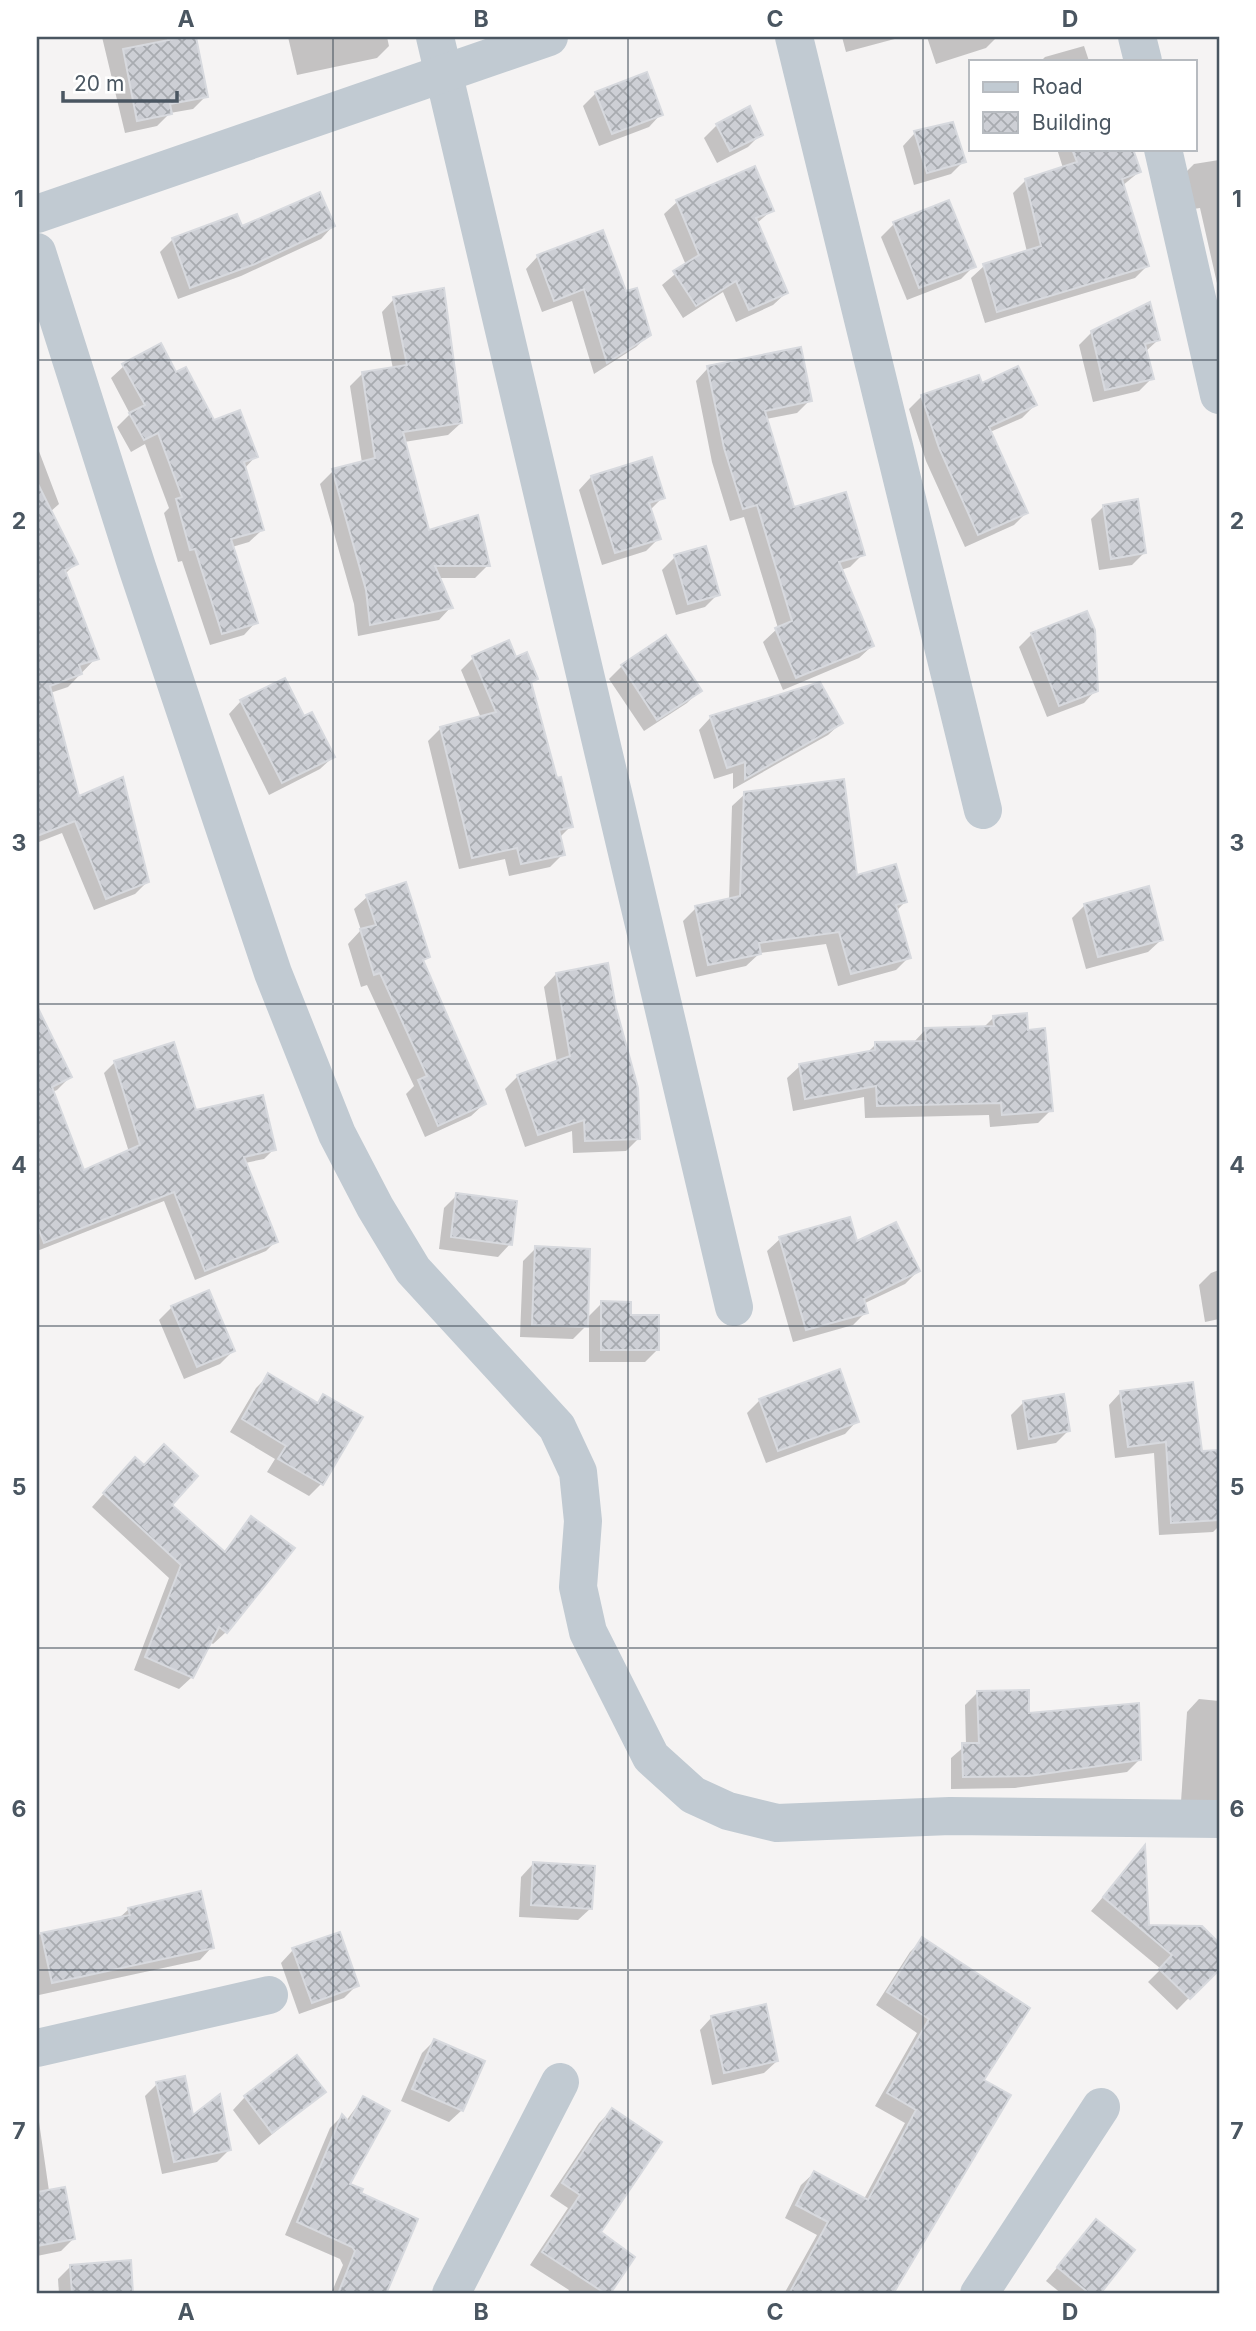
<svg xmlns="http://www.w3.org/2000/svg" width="1256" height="2331" viewBox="0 0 1256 2331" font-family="Inter,sans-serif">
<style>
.shadow{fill:#0003}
.building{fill:url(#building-cross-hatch);stroke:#d7d9de;stroke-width:2}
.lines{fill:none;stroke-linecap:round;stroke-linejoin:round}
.minor{stroke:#c1cad2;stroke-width:38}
.grid{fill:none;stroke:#4a5661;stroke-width:2;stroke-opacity:0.55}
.neatline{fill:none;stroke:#4a5661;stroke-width:2.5}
.grid-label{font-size:23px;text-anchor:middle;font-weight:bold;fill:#4a5661}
</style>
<defs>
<pattern id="building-cross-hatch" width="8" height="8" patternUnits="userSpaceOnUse" patternTransform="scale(1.75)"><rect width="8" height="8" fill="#cdcfd5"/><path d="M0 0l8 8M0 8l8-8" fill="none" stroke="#a8abb0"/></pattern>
</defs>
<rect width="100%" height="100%" fill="#f5f3f3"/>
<g class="shadow">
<polygon points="102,37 167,37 168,42 194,37 206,96 193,109 170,113 157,126 125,133"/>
<polygon points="288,37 387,37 389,46 377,58 297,75"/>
<polygon points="842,37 902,37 846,52"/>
<polygon points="927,37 997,37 986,48 936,64"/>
<polygon points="1084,46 1089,61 1041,61 1045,57"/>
<polygon points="596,93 661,114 649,127 599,146 583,106"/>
<polygon points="717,125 761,134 748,147 717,163 704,138"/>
<polygon points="915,133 964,161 951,174 914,185 903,146"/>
<polygon points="1057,149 1131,149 1139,172 1122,186 1147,266 1135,278 985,323 971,278 984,266 1027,252 1013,193 1026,180 1063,168"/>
<polygon points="1219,160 1219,292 1200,208 1187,210 1181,177 1194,164"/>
<polygon points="677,202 772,210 756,224 786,293 773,305 736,322 723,292 683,318 662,285 686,265 664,214"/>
<polygon points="894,224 974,266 961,279 907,300 881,237"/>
<polygon points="333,226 321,239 241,276 178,299 160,252 173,239 241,229"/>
<polygon points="538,256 649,334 636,347 594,374 572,301 542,312 526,269"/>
<polygon points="394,299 461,423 448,435 404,442 427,533 488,565 475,578 438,578 451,607 439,620 358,636 354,604 320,484 333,471 362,463 350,386 363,373 393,369 382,312"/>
<polygon points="1092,332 1158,340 1145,352 1152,378 1139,391 1093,402 1079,345"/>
<polygon points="124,366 175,375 214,422 256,456 244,469 262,530 249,542 232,547 256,622 244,635 210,645 182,561 178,562 164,513 169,508 145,444 131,452 117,427 130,414 111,378"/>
<polygon points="708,368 810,400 797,413 766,419 793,510 863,554 850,567 841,570 872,646 859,658 783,690 763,642 778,628 744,517 730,521 712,462 696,381"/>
<polygon points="981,386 1035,405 1022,418 990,432 1026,513 1014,525 965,547 926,461 909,409 922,396"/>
<polygon points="37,446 59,504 50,512 76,563 65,574 96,658 68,687 50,693 77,798 147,882 135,894 94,910 62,833 39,842 37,833"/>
<polygon points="651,459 663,497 650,510 659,538 646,551 602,565 579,490 591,477"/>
<polygon points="1103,507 1144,553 1132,565 1099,570 1091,519"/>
<polygon points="675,557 718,594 705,607 676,615 662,570"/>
<polygon points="1032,634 1096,690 1084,703 1047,717 1019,647"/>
<polygon points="473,658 515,659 536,679 530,684 571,826 559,838 563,854 550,867 509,876 505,859 459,869 428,741 441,728 481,718 461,670"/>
<polygon points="622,666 700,690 687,703 644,731 609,679"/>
<polygon points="241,701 303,718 333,757 320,769 269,795 229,714"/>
<polygon points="711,717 841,723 828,735 733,789 733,773 714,779 699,730"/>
<polygon points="745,794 855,877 905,902 896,911 909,957 896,970 838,986 826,944 760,953 746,966 696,977 683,921 696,908 729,901 732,806"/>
<polygon points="367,897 428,957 422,962 484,1104 471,1116 425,1137 406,1094 414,1086 367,985 361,987 348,944 361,930 354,909"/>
<polygon points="1085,905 1161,940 1148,952 1086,969 1072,918"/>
<polygon points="556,974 639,1138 626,1151 573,1153 572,1131 525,1147 505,1089 518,1076 557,1063 544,987"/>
<polygon points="994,1017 1027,1032 1051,1110 1038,1123 990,1127 989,1115 865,1118 864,1097 793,1111 787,1078 800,1066 867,1053 876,1044 913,1043 926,1029 983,1028"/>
<polygon points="50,1037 70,1077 57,1090 37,1099 37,1043"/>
<polygon points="115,1062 195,1112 274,1149 264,1159 245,1163 276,1241 266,1251 195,1280 164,1201 37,1251 37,1103 53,1097 83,1172 129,1152 104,1073"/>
<polygon points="457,1195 510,1244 498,1257 439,1249 444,1208"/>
<polygon points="780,1239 856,1243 918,1271 905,1284 863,1304 866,1312 853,1325 793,1342 767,1251"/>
<polygon points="536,1248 586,1319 602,1303 629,1317 657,1350 645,1362 589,1362 589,1323 573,1339 520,1337 523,1261"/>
<polygon points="1219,1270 1219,1319 1205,1322 1199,1285 1211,1273"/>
<polygon points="172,1307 233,1351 220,1364 184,1379 159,1320"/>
<polygon points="268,1376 316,1404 323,1396 321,1484 309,1496 267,1472 275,1459 230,1432 256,1388"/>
<polygon points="1121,1392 1201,1453 1219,1452 1219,1526 1213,1532 1159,1535 1154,1453 1115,1458 1109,1405"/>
<polygon points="760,1400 857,1421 845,1434 766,1463 747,1413"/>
<polygon points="1024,1402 1068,1431 1056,1443 1017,1450 1011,1415"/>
<polygon points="123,1472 170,1505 223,1553 251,1518 226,1632 213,1644 209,1641 192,1677 179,1689 134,1670 169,1578 92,1507"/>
<polygon points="978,1692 1027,1715 1140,1759 1127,1772 1015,1788 951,1789 951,1758 966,1745 965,1705"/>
<polygon points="1199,1699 1219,1701 1219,1805 1181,1802 1187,1712"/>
<polygon points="1144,1849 1147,1927 1201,1928 1219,1945 1219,1967 1177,2010 1148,1982 1161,1969 1091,1911"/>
<polygon points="533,1864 591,1908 578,1920 519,1917 521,1877"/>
<polygon points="129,1909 212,1947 200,1960 39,1995 37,1935 118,1919"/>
<polygon points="923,1939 982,2080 1009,2096 891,2294 784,2294 817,2235 785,2218 801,2185 814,2173 864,2199 905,2123 875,2106 917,2033 876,2005 910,1952"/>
<polygon points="293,1950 357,1985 344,1998 299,2014 281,1963"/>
<polygon points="712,2017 777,2061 764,2073 712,2085 700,2030"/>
<polygon points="434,2041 462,2110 449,2122 401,2101 422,2053"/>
<polygon points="157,2084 230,2149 217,2162 162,2174 145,2096"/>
<polygon points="324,2092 259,2145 233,2110 245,2097"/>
<polygon points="363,2098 348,2184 359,2194 383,2280 378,2294 331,2294 343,2265 340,2259 285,2235 330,2128 342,2116 346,2121"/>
<polygon points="37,2108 49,2191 73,2239 61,2251 37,2256"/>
<polygon points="612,2110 598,2232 633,2257 607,2294 567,2294 569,2290 530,2265 568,2208 550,2196 599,2123"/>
<polygon points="1096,2221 1133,2250 1097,2294 1062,2294 1046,2281"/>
<polygon points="71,2266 132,2292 133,2294 59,2294 58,2279"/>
</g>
<g class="building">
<polygon points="184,37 196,37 208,97 170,104 172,114 137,121 123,49"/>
<polygon points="647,72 663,115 612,134 595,92"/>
<polygon points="750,106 763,135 730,151 716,124"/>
<polygon points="953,122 966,162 927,173 914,131"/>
<polygon points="1072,149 1133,149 1141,172 1122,179 1149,266 997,312 983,264 1041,246 1025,179 1077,162"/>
<polygon points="755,166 774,211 756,218 788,293 749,310 736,281 696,306 673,271 699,255 676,200"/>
<polygon points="320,192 335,226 255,264 190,288 172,238 237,214 242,226"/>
<polygon points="949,200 976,267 919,288 893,222"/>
<polygon points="603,230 626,291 637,288 651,335 607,363 584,289 554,301 537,255"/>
<polygon points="444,288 462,423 403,432 429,530 478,515 490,566 435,566 453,608 370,625 366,590 332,469 375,458 362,372 407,365 393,297"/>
<polygon points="1150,302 1160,340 1145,344 1154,379 1105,390 1091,331"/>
<polygon points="161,343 176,372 186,367 214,420 240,410 258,457 244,462 264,530 231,539 258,623 222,634 195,549 190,550 176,499 182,497 158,433 144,440 129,413 145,405 122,364"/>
<polygon points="801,347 812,401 765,411 794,507 846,492 865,555 839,562 874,646 796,678 775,628 792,621 757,505 743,509 724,448 707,366"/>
<polygon points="1018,366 1037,405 989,427 1028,513 978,535 939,448 921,395 979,375 982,383"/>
<polygon points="652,457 665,498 649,503 661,539 615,553 591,476"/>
<polygon points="37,482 78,564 65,570 99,659 79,665 82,674 50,686 79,796 123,777 149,882 106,899 75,821 37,836"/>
<polygon points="1138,499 1146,553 1111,559 1103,505"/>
<polygon points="706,546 720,595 688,604 674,555"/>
<polygon points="1087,611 1095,630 1098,691 1059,706 1031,633"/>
<polygon points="666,635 702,691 657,720 621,665"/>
<polygon points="509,640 516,657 527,652 538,679 531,682 557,778 561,777 573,827 559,830 565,855 521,864 517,848 472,858 440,727 496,712 472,656"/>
<polygon points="285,678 304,716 312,712 335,757 282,783 240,700"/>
<polygon points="820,682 843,723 745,779 745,762 727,768 710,716"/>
<polygon points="844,779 857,875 896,864 907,902 896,905 911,958 851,974 839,932 759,943 761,954 708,965 695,906 740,896 744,792"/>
<polygon points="406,882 430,957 423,960 486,1104 438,1126 418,1080 427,1076 380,973 374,975 360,929 376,925 366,895"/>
<polygon points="1149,886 1163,940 1098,957 1084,904"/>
<polygon points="608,963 616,1008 638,1088 640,1139 585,1141 584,1120 538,1135 517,1075 570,1056 556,973"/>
<polygon points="37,1006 72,1077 52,1087 84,1170 140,1145 114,1061 174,1042 196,1110 263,1095 276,1150 244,1157 278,1242 205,1271 174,1192 44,1243 37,1225"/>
<polygon points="1027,1013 1028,1030 1045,1028 1053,1111 1002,1115 1001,1103 877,1106 876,1086 805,1099 799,1064 875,1050 875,1042 926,1041 925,1028 994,1026 993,1016"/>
<polygon points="456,1193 517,1201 512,1245 451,1237"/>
<polygon points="850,1217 857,1241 896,1222 920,1271 864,1299 868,1313 806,1330 779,1237"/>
<polygon points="535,1246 590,1249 588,1327 532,1325"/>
<polygon points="209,1290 235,1351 197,1367 171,1306"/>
<polygon points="601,1301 631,1302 631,1315 659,1315 659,1350 601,1350"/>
<polygon points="840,1369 859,1422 778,1451 759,1399"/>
<polygon points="268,1373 318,1403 323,1394 363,1417 323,1485 278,1459 286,1446 242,1419"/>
<polygon points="1193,1382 1202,1451 1219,1450 1219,1520 1171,1523 1166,1442 1128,1447 1120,1391"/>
<polygon points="1064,1394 1070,1431 1029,1439 1023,1401"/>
<polygon points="164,1444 198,1476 172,1505 225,1552 251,1516 295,1548 227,1633 219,1627 193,1678 145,1657 181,1565 103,1493 135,1457 144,1465"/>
<polygon points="1029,1690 1029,1713 1139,1703 1141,1760 1029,1776 963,1777 962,1743 979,1743 977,1691"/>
<polygon points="1145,1845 1149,1925 1202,1926 1219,1943 1219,1970 1190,1999 1159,1969 1172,1955 1103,1897"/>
<polygon points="533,1862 595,1866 592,1909 531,1905"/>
<polygon points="201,1891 214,1948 52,1983 41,1933 130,1915 128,1908"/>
<polygon points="340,1932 359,1986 312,2003 292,1948"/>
<polygon points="922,1937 1030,2008 984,2080 1011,2095 893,2294 789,2294 828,2222 796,2205 814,2171 868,2200 916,2110 887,2093 929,2019 887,1992"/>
<polygon points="766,2004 778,2061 724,2073 711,2016"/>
<polygon points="434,2039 485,2061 463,2111 412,2089"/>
<polygon points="297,2055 326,2092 272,2133 244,2096"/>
<polygon points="185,2076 193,2115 220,2094 231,2150 174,2162 156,2082"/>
<polygon points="363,2096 390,2111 350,2184 363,2189 361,2193 418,2219 386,2294 338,2294 355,2251 352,2247 297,2222 342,2114 349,2122"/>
<polygon points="612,2108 662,2142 601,2232 635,2257 610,2294 606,2294 542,2252 580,2195 562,2183"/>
<polygon points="65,2187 75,2239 37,2246 37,2192"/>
<polygon points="1096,2219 1135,2250 1100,2294 1090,2294 1057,2267"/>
<polygon points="131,2260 133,2294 72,2294 70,2265"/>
</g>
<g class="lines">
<g class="minor">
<polyline points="435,37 734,1307"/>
<polyline points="794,37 983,810"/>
<polyline points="1137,37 1143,61"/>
<polyline points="1163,149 1219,395"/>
<polyline points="37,214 549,37"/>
<polyline points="37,252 137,567 273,973 337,1134 375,1207 413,1270 557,1427 578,1472 583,1521 578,1587 588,1632 651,1757 693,1795 728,1811 777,1823 950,1816 1219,1819"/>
<polyline points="37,2048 269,1995"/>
<polyline points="451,2294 560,2082"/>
<polyline points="979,2294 1101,2107"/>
</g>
</g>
<path class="grid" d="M 333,37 L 333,2294M 628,37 L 628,2294M 923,37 L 923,2294M 37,360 L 1219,360M 37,682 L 1219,682M 37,1004 L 1219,1004M 37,1326 L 1219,1326M 37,1648 L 1219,1648M 37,1970 L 1219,1970"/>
<rect width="1256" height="2331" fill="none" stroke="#ffffff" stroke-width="77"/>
<rect x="969" y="60" width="228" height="91" fill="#ffffff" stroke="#b7bbc0" stroke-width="2"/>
<rect x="983" y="82" width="35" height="10" fill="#c1cad2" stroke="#b7bbc0" stroke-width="2"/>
<text x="1032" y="94" font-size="21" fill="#4a5661">Road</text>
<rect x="983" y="112" width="35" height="21" fill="url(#building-cross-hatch)" stroke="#b7bbc0" stroke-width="2"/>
<text x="1032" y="130" font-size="21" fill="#4a5661">Building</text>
<path d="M63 91v10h114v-10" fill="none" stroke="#4a5661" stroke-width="3.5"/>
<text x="74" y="91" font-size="21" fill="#4a5661" stroke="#ffffff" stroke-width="5" paint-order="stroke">20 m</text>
<rect x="38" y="38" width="1180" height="2254" class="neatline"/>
<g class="grid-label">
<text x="186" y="27">A</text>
<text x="481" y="27">B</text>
<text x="775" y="27">C</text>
<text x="1070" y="27">D</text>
<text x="19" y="207">1</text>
<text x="1237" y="207">1</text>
<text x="19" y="529">2</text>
<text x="1237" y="529">2</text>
<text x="19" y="851">3</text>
<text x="1237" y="851">3</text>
<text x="19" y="1173">4</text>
<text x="1237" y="1173">4</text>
<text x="19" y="1495">5</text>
<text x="1237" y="1495">5</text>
<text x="19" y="1817">6</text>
<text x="1237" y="1817">6</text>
<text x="19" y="2139">7</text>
<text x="1237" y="2139">7</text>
<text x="186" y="2320">A</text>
<text x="481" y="2320">B</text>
<text x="775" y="2320">C</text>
<text x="1070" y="2320">D</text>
</g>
</svg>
